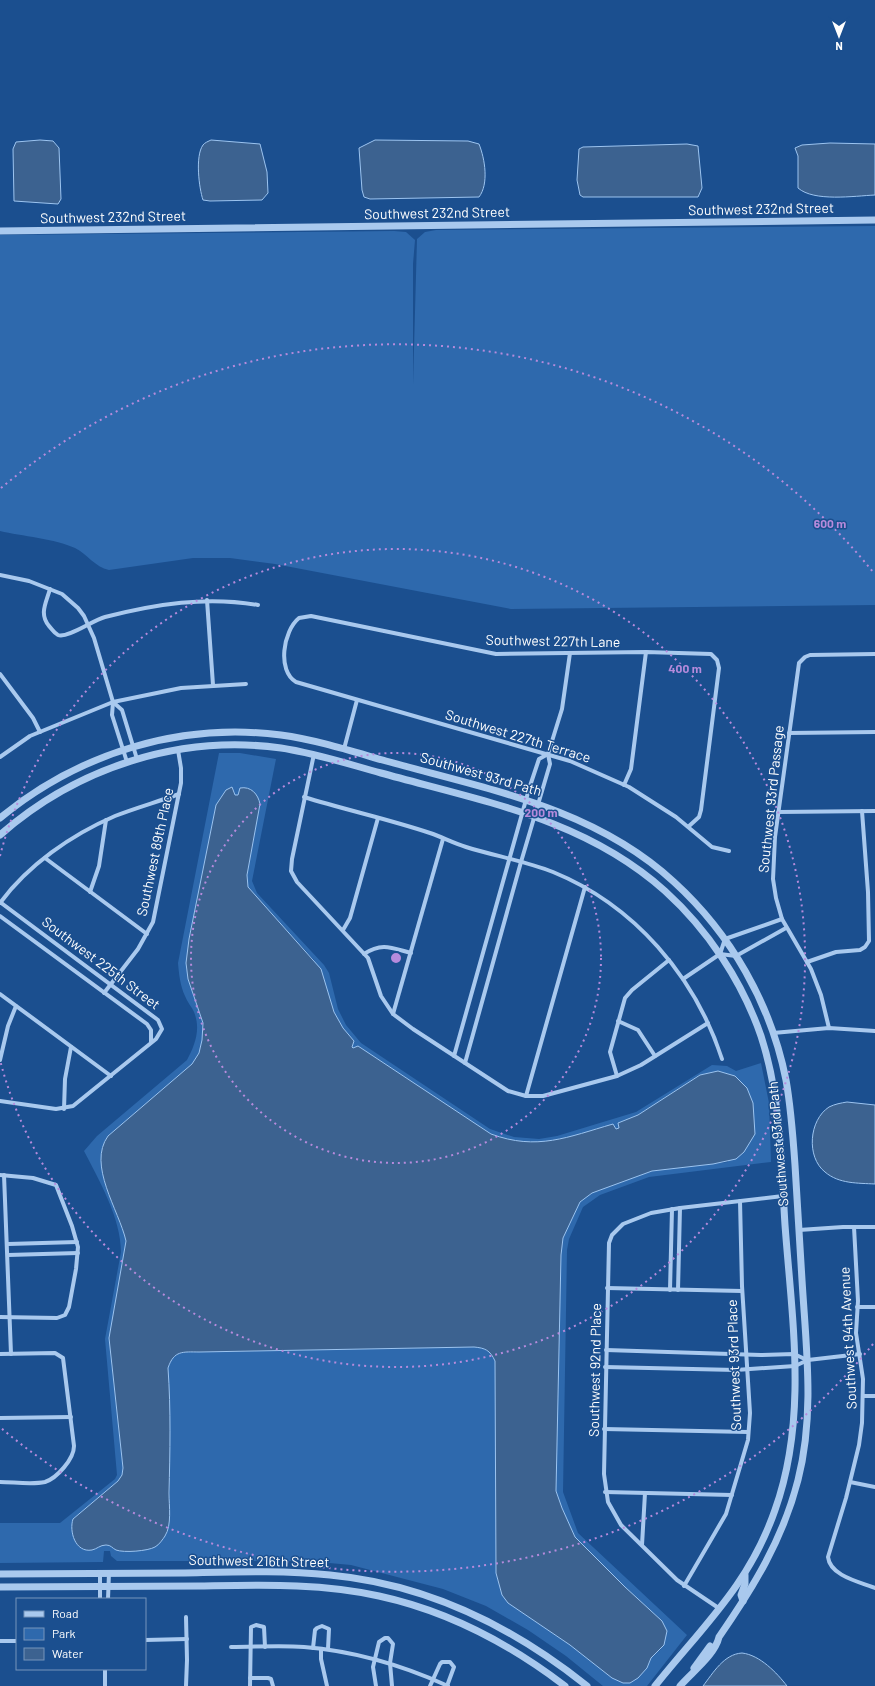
<svg xmlns="http://www.w3.org/2000/svg" width="875" height="1686" viewBox="0 0 875 1686" font-family="Barlow,sans-serif">
<style>
.green{fill:#2e69ad;fill-rule:evenodd}
.water{fill:#3c6290;stroke:#9cc4f0}
.lines{fill:none;stroke-linecap:round;stroke-linejoin:round}
.minor{stroke:#a9c9ee;stroke-width:4}
.tertiary{stroke:#a9c9ee;stroke-width:7}
.ring{fill:none;stroke:#b68bdc;stroke-width:2;stroke-dasharray:2 4}
.labels{text-anchor:middle;stroke-width:3;stroke-linejoin:round;paint-order:stroke}
.street-label{font-size:14px;fill:#fff;stroke:#1b4f8f}
.centre{fill:#b68bdc;stroke:#1b4f8f;stroke-width:2}
.ring-label{font-size:12px;text-anchor:middle;font-weight:bold;fill:#b68bdc;stroke:#1b4f8f;stroke-width:3;stroke-linejoin:round;paint-order:stroke}
</style>
<rect width="100%" height="100%" fill="#1b4f8f"/>
<g class="green">
<path d="M 875,226 L 875,605 L 511,609 L 275,564 L 230,558 L 193,558 L 109,570 C 95,567 87,554 75,548 C 56,539 21,536 0,531 L 0,235 L 394,231 L 406,232 L 415,240 L 413,264 L 413,385 L 417,239 L 425,232 L 436,230 Z"/>
<path d="M 219,753 L 240,753 L 276,759 L 252,881 L 257,893 L 324,965 L 329,973 L 338,1009 L 346,1025 L 361,1043 L 490,1129 L 514,1137 L 539,1139 L 557,1136 L 636,1112 L 712,1065 L 727,1066 L 736,1071 L 761,1063 L 769,1103 L 771,1162 L 649,1177 L 600,1195 L 583,1207 L 569,1239 L 567,1250 L 563,1492 L 578,1533 L 687,1635 L 647,1686 L 603,1686 L 566,1656 L 528,1630 L 486,1606 L 443,1589 L 351,1565 L 308,1561 L 117,1561 L 111,1556 L 110,1551 L 104,1551 L 103,1562 L 0,1563 L 0,1523 L 60,1523 L 115,1479 L 117,1475 L 105,1339 L 121,1252 C 121,1218 99,1180 84,1151 L 97,1136 L 187,1060 C 195,1045 201,1029 194,1012 C 192,1007 187,1002 185,996 C 180,985 179,974 178,963 ZM 232,787 L 235,795 L 238,795 L 240,788 L 247,788 L 260,804 L 247,875 L 248,887 L 314,960 L 334,1012 L 343,1028 L 353,1041 L 351,1047 L 353,1048 L 358,1046 L 491,1134 C 538,1151 568,1137 613,1124 L 616,1129 L 619,1128 L 618,1123 L 638,1115 L 699,1075 L 718,1071 L 735,1076 L 728,1162 L 652,1171 L 592,1193 L 580,1202 L 563,1238 L 561,1255 L 556,1491 L 562,1508 L 575,1537 L 625,1587 L 662,1621 L 661,1649 L 651,1658 L 647,1668 L 612,1678 L 570,1645 L 508,1603 L 502,1595 L 496,1573 L 495,1361 C 490,1350 485,1348 474,1347 L 199,1352 C 183,1352 174,1350 168,1368 L 170,1474 L 169,1523 L 166,1535 C 158,1539 141,1550 132,1551 C 117,1553 109,1540 96,1548 L 73,1519 L 118,1481 L 122,1475 L 123,1468 L 110,1351 L 126,1241 C 119,1210 87,1165 108,1136 L 192,1064 L 199,1053 L 202,1040 L 203,1023 L 188,979 L 186,963 L 189,939 L 216,805 L 226,790 Z"/>
</g>
<g class="water">
<polygon points="40,140 53,141 59,148 61,199 58,204 14,201 13,149 16,142"/>
<path d="M 211,140 L 260,144 L 267,172 L 268,193 L 262,200 L 210,201 L 203,200 C 199,188 195,156 203,145 C 204,143 209,141 211,140 Z"/>
<path d="M 375,140 L 468,141 L 479,144 C 485,159 489,184 479,197 L 370,199 L 364,197 L 362,190 L 359,148 Z"/>
<path d="M 830,143 L 875,144 L 875,195 C 854,196 814,202 798,188 L 798,156 L 795,148 L 802,145 Z"/>
<polygon points="687,144 698,146 702,188 698,197 583,197 580,195 577,180 579,149 583,147"/>
<path d="M 232,787 L 235,795 L 238,795 L 240,788 C 251,786 258,794 260,804 L 247,875 L 248,887 L 321,969 L 334,1012 L 343,1028 L 354,1041 L 352,1047 L 353,1048 L 358,1046 L 491,1134 C 537,1151 568,1137 613,1124 L 616,1129 L 619,1128 L 618,1123 L 638,1115 L 700,1075 L 718,1071 L 735,1076 L 747,1088 L 753,1103 L 755,1134 L 744,1152 L 736,1159 L 713,1164 L 652,1171 L 592,1193 L 580,1202 L 563,1238 L 561,1255 L 556,1491 L 562,1508 L 575,1537 L 625,1587 L 662,1621 L 667,1631 L 664,1645 L 651,1658 L 647,1668 L 638,1678 L 630,1683 L 623,1683 L 612,1678 L 570,1645 L 508,1603 L 502,1595 L 496,1573 L 495,1361 C 490,1350 485,1348 474,1347 L 199,1352 C 183,1352 174,1350 168,1368 C 171,1410 170,1452 169,1493 C 169,1506 172,1525 165,1536 C 163,1539 159,1545 155,1547 C 148,1551 124,1553 116,1550 C 112,1548 111,1545 106,1545 C 100,1545 97,1549 92,1550 C 75,1553 69,1531 73,1519 L 118,1481 L 122,1475 L 123,1468 L 109,1338 L 126,1241 C 119,1210 87,1165 108,1136 L 192,1064 L 199,1053 L 202,1040 L 203,1023 L 188,979 L 186,963 L 189,939 L 216,805 L 226,790 Z"/>
<path d="M 847,1102 L 875,1105 L 875,1184 C 858,1183 839,1184 825,1172 C 806,1157 809,1120 829,1107 C 835,1104 841,1103 847,1102 Z"/>
<path d="M 742,1653 C 760,1655 777,1673 787,1686 L 703,1686 C 713,1673 724,1654 742,1653 Z"/>
</g>
<g class="lines">
<g class="minor">
<polyline points="0,575 29,581 62,594 78,608 84,616 94,638 113,702 112,715 127,762"/>
<path d="M 50,589 C 46,603 39,614 49,626 C 52,629 54,633 58,635 C 67,639 93,620 105,617 C 156,604 206,596 258,605"/>
<polyline points="207,600 213,685"/>
<polyline points="0,674 33,718 40,732"/>
<polyline points="113,702 122,710 137,759"/>
<polyline points="789,733 875,732"/>
<polyline points="344,749 357,700"/>
<polyline points="314,754 292,859 291,871 297,882 368,958 381,996 393,1014 413,1029 508,1091 526,1096 543,1096 617,1076 641,1065 708,1023"/>
<polyline points="0,757 30,736 113,702 181,688 246,684"/>
<polyline points="624,785 631,769 646,652"/>
<path d="M 304,797 C 346,810 388,819 430,833 C 442,837 453,843 466,847 C 495,856 525,861 553,872 C 634,905 695,976 722,1059"/>
<polyline points="778,812 875,811"/>
<path d="M 688,827 L 699,817 L 701,810 L 719,668 L 717,660 L 711,654 L 646,652 L 496,654 L 311,616 L 299,618 C 283,631 277,671 296,682 L 570,761 L 629,787 L 676,817 L 712,847 L 729,851"/>
<polyline points="45,858 147,934"/>
<polyline points="90,892 99,866 106,820"/>
<polyline points="0,902 158,1020 162,1029 156,1039 73,1106 56,1109 0,1101"/>
<path d="M 0,903 C 28,865 71,835 115,816 C 135,808 157,802 179,794"/>
<polyline points="0,916 147,1024 151,1030 151,1042"/>
<polyline points="343,930 350,918 378,818"/>
<path d="M 364,954 C 382,942 392,948 411,953"/>
<polyline points="720,954 725,939 782,919"/>
<polyline points="720,954 736,956 786,928"/>
<polyline points="807,962 836,952 860,950 865,947 869,941 868,892 862,811"/>
<polyline points="683,979 720,954"/>
<polyline points="104,993 138,949 153,922 181,783 181,768 178,750"/>
<polyline points="0,994 111,1076"/>
<polyline points="393,1014 443,839"/>
<polyline points="618,1021 638,1030 655,1056"/>
<polyline points="829,1028 821,995 811,969 782,919 776,898 773,879 775,837 799,663 805,657 810,655 875,654"/>
<polyline points="773,1033 829,1028 875,1031"/>
<polyline points="454,1056 529,789 539,759 548,754"/>
<polyline points="0,1060 8,1026 16,1006"/>
<polyline points="465,1063 521,862 550,764 548,754 562,709 570,653"/>
<polyline points="617,1076 610,1052 625,998 632,990 669,960"/>
<polyline points="526,1096 585,887"/>
<polyline points="64,1109 65,1079 71,1047"/>
<polyline points="0,1175 33,1178 56,1185 72,1226 78,1247 76,1269 69,1307 65,1315 57,1318 0,1317"/>
<polyline points="4,1175 11,1354"/>
<path d="M 854,1227 L 858,1301 L 856,1333 L 863,1379 L 862,1423 L 859,1445 L 846,1498 L 828,1557 C 830,1576 860,1582 875,1588"/>
<polyline points="799,1230 843,1227 875,1227"/>
<polyline points="8,1244 77,1242"/>
<polyline points="8,1255 78,1253"/>
<polyline points="607,1288 742,1291"/>
<polyline points="670,1290 672,1209"/>
<polyline points="678,1290 680,1208"/>
<polyline points="857,1307 875,1307"/>
<polyline points="606,1350 761,1355 794,1354 807,1360"/>
<path d="M 0,1354 L 55,1353 L 63,1358 L 74,1446 C 74,1459 57,1478 45,1482 C 32,1485 13,1482 0,1482"/>
<polyline points="605,1367 736,1370 795,1366 808,1360 860,1354"/>
<polyline points="864,1396 875,1396"/>
<polyline points="0,1418 71,1417"/>
<polyline points="604,1429 748,1432"/>
<polyline points="850,1482 875,1487"/>
<polyline points="605,1492 732,1495"/>
<polyline points="642,1545 645,1493"/>
<polyline points="100,1573 100,1599"/>
<polyline points="684,1586 726,1514 748,1440 750,1413 742,1286 740,1201"/>
<polyline points="108,1599 109,1573"/>
<polyline points="720,1609 677,1580 621,1525 608,1502 604,1474 609,1243 612,1235 623,1224 651,1213 680,1208 783,1196"/>
<polyline points="145,1640 187,1639"/>
<polyline points="0,1641 17,1641"/>
<path d="M 231,1647 C 255,1647 280,1645 304,1647 C 354,1651 402,1665 448,1686"/>
<polyline points="313,1648 315,1630 317,1628 322,1626 329,1629 328,1649"/>
<polyline points="321,1649 321,1659 327,1686"/>
<polyline points="105,1669 105,1686"/>
<polyline points="250,1678 268,1678 271,1679 273,1686"/>
<polyline points="186,1686 187,1660 186,1617"/>
<polyline points="250,1686 251,1627 256,1625 264,1627 265,1647"/>
<polyline points="376,1686 373,1667 379,1642 385,1638 388,1638 393,1644 390,1663 392,1686"/>
<polyline points="430,1686 440,1664 442,1662 450,1662 454,1667 447,1686"/>
</g>
<g class="tertiary">
<polyline points="0,231 875,220"/>
<path d="M 0,818 C 79,753 180,722 281,735 C 317,740 351,751 386,761 C 487,789 594,808 674,882 C 731,934 771,1004 786,1080 C 791,1108 793,1136 795,1165 C 797,1203 800,1242 802,1280 C 806,1347 815,1414 798,1480 C 783,1539 753,1588 719,1637 C 715,1655 692,1672 680,1686"/>
<path d="M 0,835 C 76,768 179,734 281,748 C 315,753 348,764 381,773 C 482,801 585,819 665,891 C 708,930 742,981 761,1036 C 781,1097 781,1162 785,1225 C 792,1320 808,1418 775,1510 C 749,1585 703,1626 655,1686"/>
<path d="M 0,1574 C 62,1574 123,1573 185,1573 C 233,1572 282,1570 330,1575 C 426,1584 512,1626 587,1686"/>
<path d="M 0,1587 C 67,1587 135,1586 202,1586 C 262,1585 321,1583 379,1596 C 448,1611 510,1644 565,1686"/>
<polyline points="743,1601 741,1595 745,1584 745,1575"/>
<polyline points="694,1668 710,1646"/>
</g>
</g>
<g class="ring">
<circle cx="396" cy="958" r="205"/>
<path d="M0 856A409 409 0 1 1 0 1060"/>
<path d="M873 1344A614 614 0 0 1 1 1428M1 488A614 614 0 0 1 873 572"/>
</g>
<g class="labels">
<g class="street-label">
<text transform="translate(761 209) rotate(-1)" y="5">Southwest 232nd Street</text>
<text transform="translate(437 213) rotate(-1)" y="5">Southwest 232nd Street</text>
<text transform="translate(113 217) rotate(-1)" y="5">Southwest 232nd Street</text>
<text transform="translate(553 641) rotate(1)" y="5">Southwest 227th Lane</text>
<text transform="translate(518 736) rotate(17)" y="5">Southwest 227th Terrace</text>
<text transform="translate(481 774) rotate(16)" y="5">Southwest 93rd Path</text>
<text transform="translate(771 799) rotate(-84)" y="5">Southwest 93rd Passage</text>
<text transform="translate(155 852) rotate(-78)" y="5">Southwest 89th Place</text>
<text transform="translate(101 963) rotate(37)" y="5">Southwest 225th Street</text>
<text transform="translate(778 1144) rotate(-95)" y="5">Southwest 93rd Path</text>
<text transform="translate(848 1338) rotate(-93)" y="5">Southwest 94th Avenue</text>
<text transform="translate(734 1365) rotate(-92)" y="5">Southwest 93rd Place</text>
<text transform="translate(595 1370) rotate(-89)" y="5">Southwest 92nd Place</text>
<text transform="translate(259 1561) rotate(1)" y="5">Southwest 216th Street</text>
</g>
</g>
<circle cx="396" cy="958" r="6" class="centre"/>
<g class="ring-label">
<text x="830" y="528">600 m</text>
<text x="685" y="673">400 m</text>
<text x="541" y="817">200 m</text>
</g>
<rect x="16" y="1598" width="130" height="72" fill="#1b4f8f" stroke="#7695bc"/>
<rect x="24" y="1611" width="20" height="6" fill="#a9c9ee" stroke="#7695bc"/>
<text x="52" y="1618" font-size="12" fill="#ffffff">Road</text>
<rect x="24" y="1628" width="20" height="12" fill="#2e69ad" stroke="#7695bc"/>
<text x="52" y="1638" font-size="12" fill="#ffffff">Park</text>
<rect x="24" y="1648" width="20" height="12" fill="#3c6290" stroke="#7695bc"/>
<text x="52" y="1658" font-size="12" fill="#ffffff">Water</text>
<g transform="translate(839 36) rotate(180)" stroke="#1b4f8f" stroke-width="3" paint-order="stroke">
<path d="M0-3L7 15L0 10L-7 15Z" fill="#ffffff"/>
<text y="-6" font-size="11" font-weight="bold" text-anchor="middle" fill="#ffffff">N</text>
</g>
</svg>
